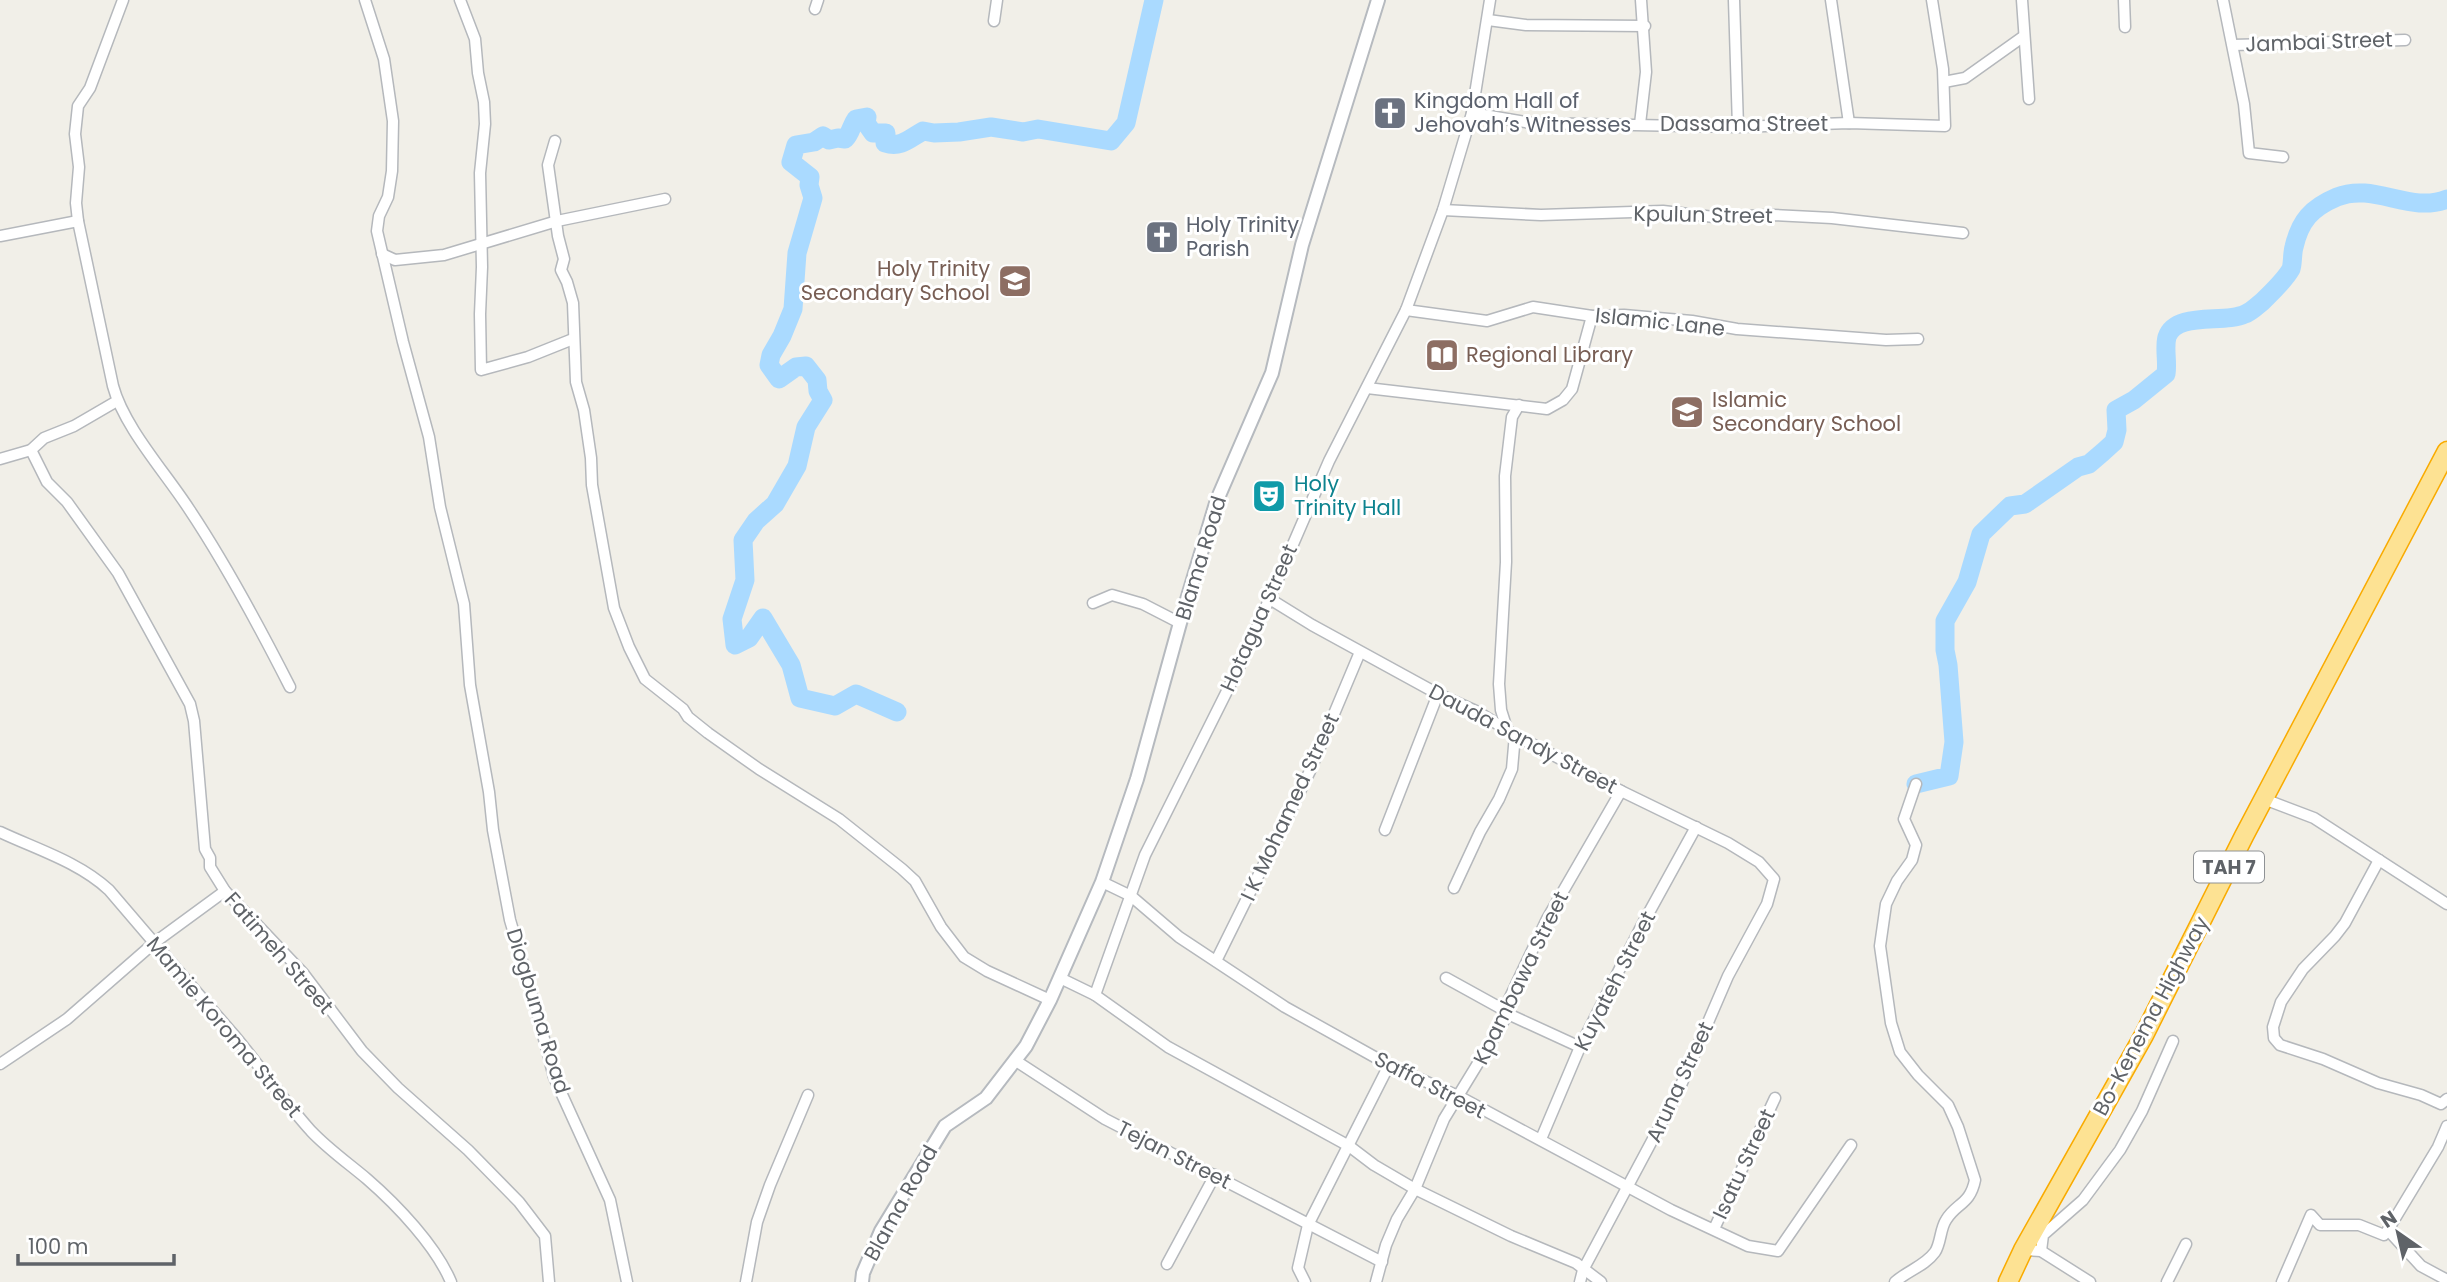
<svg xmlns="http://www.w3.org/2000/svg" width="2447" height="1282" viewBox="0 0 2447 1282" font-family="Poppins,sans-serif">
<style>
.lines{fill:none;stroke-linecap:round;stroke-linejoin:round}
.river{stroke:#aadaff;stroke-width:19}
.street-casing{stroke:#b5b8bc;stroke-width:13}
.secondary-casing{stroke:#b6babf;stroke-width:16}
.highway-casing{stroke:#f9ab00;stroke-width:21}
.street{stroke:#fff;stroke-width:10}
.secondary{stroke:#fff;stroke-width:12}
.highway{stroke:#fde293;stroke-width:18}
.labels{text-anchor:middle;stroke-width:6;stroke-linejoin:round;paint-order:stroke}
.shield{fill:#fff;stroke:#8f9295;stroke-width:2}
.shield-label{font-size:19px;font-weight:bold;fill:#5f6368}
.street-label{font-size:21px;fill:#5f6368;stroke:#fff}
.worship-label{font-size:21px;fill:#5b616d;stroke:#fff;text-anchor:start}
.education-label{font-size:21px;fill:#785e54;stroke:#fff;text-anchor:start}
.culture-label{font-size:21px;fill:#0d838f;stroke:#fff;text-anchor:start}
</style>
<rect width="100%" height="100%" fill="#f1efe8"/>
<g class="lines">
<g class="river">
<path d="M 897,712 L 856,694 L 835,706 L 800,698 L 791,665 L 763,618 L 749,638 L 735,645 L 732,619 L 745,580 L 743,540 L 756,521 L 775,504 L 797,466 L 806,427 L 823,400 L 818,391 L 817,380 L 806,366 L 796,367 L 779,379 L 769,365 L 771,355 L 782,336 L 793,309 L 797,253 L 813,198 L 809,185 L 810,177 L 791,162 L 796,145 L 814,142 L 823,136 L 829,140 L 838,138 L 845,139 C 851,133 851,126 856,119 L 867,117 L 866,123 L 873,133 L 886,133 L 885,143 C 901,148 909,139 923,131 L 934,133 L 959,132 L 991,127 L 1023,132 L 1038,129 L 1111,141 L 1126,123 L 1154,0"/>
<path d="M 1916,784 L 1949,776 L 1954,742 L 1948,665 L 1945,650 L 1945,621 L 1967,582 L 1981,534 L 2010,506 L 2025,504 L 2078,467 L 2089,464 L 2103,452 L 2114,442 L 2117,430 L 2116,410 L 2134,400 L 2166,374 C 2168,362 2164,348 2167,337 C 2176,311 2224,324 2245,314 C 2251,312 2258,305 2263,301 C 2271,293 2285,280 2291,269 C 2293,263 2292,254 2294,247 C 2300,221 2311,208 2337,197 C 2374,182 2410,214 2447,199"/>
</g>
<g class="street-casing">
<g id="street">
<path d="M 123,0 L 90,88 L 78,106 L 75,134 L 79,167 L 76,203 L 78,221 L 113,386 C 124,427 165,472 189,509 C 227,566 259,626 290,687"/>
<polyline points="365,0 384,59 393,121 392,171 388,197 379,216 377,231 403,342 429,437 440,507 464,604 470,685 489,792 493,830 510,920 537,1012 554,1077 610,1200 627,1282"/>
<polyline points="460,0 475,39 478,73 484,102 485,124 480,173 482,267 480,314 481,370 528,357 573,339"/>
<polyline points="1734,0 1738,127"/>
<polyline points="1831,0 1849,123"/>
<polyline points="2022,0 2029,99"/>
<polyline points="2124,0 2125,27"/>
<polyline points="2223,0 2244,104 2249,153 2283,157"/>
<polyline points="815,9 818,0"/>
<polyline points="1488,20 1526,25 1645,26"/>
<polyline points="994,21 997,0"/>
<polyline points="2233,45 2405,40"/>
<polyline points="1944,82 1965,78 2024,36"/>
<polyline points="1472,113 1531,123 1738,127 1849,123 1945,126 1943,69 1932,0"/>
<polyline points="1640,124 1646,72 1641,0"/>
<polyline points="555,141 548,165 558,236 564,259 561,270 567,282 573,303 576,382 584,410 591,458 592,485 614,608 629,647 645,679 683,709 688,717 708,733 759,769 839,819 902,869 915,881 941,927 964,957 987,971 1050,1000"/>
<polyline points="1443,210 1541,215 1663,211 1714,217 1773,215 1832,218 1963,233"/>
<polyline points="0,236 78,221"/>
<polyline points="382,254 395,260 444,255 557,221 665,199"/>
<polyline points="1406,310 1487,321 1533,307 1592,316 1624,315 1692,321 1737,329 1886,340 1918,339"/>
<polyline points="1367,388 1547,409 1563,400 1572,389 1592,316"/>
<polyline points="31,450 47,482 67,502 118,573 190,704 194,721 205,849 210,858 210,867 225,891 303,973 362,1051 398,1088 468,1150 519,1202 545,1236 549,1282"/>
<polyline points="0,459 31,450 44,438 74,426 117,401"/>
<polyline points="1270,599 1312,625 1438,694 1478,712 1515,735 1621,791 1728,843 1759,862 1774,879 1767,904 1728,976 1678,1092 1583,1270 1580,1282"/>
<polyline points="1093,603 1112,595 1143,604 1180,623"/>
<polyline points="1507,729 1501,710 1499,684 1506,562 1505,476 1512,417 1519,405"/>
<polyline points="2264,799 2314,818 2447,904"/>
<polyline points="1385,830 1438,694"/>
<path d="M 0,832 C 36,849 79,862 109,890 C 150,938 192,987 234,1035 C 260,1066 283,1100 311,1131 C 328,1149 348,1163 367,1179 C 397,1205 436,1246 451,1282"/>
<polyline points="2379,860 2345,923 2335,936 2303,969 2281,1002 2273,1027 2274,1038 2280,1045 2323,1059 2378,1083 2421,1095 2441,1104 2447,1099"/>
<polyline points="1102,882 1131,896 1179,937 1285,1007 1389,1065 1460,1097 1671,1210 1748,1246 1778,1251 1851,1145"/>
<polyline points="1454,888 1480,832 1499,799 1512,769 1515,735"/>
<polyline points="1216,961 1310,771 1360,652"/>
<polyline points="1060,978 1095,995 1168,1047 1349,1146 1374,1165 1415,1189 1511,1236 1576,1263 1601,1282"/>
<polyline points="1446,978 1504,1010"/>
<polyline points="1095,995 1145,855 1246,653 1329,461 1406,310 1443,210 1472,113 1490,0"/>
<polyline points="1508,1014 1580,1047"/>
<polyline points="1016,1061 1105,1119 1382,1262"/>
<polyline points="0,1064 67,1019 154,943 225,891"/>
<polyline points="1541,1139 1580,1047 1641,927 1696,827"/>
<polyline points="1714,1229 1775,1098"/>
<polyline points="2388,1230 2438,1147 2447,1126"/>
<polyline points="2023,1250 2041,1251 2090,1282"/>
<polyline points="2041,1251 2043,1235 2083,1200 2120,1150 2142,1111 2173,1041"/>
<polyline points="1167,1264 1215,1175"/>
<polyline points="746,1282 757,1222 770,1185 808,1095"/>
<polyline points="1305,1282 1298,1268 1308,1225 1389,1065"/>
<polyline points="1376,1282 1386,1245 1397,1219 1415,1189 1444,1119 1508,1014 1504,1010 1547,919 1621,791"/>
<path d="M 1895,1282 C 1907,1271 1925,1266 1935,1252 C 1941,1243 1940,1229 1946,1220 C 1956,1203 1970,1205 1975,1180 L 1958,1127 L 1948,1105 L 1918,1075 L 1900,1052 L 1891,1023 L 1880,946 L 1886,904 L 1897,881 L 1912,860 L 1916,845 L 1904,819 L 1916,784"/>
<polyline points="2167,1282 2186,1244"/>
<polyline points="2282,1282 2311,1215 2320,1225 2359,1225 2384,1235 2388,1230 2421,1266 2447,1280"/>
</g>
</g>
<g class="secondary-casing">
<polyline id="secondary" points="862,1282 863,1273 881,1231 945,1126 986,1098 1026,1046 1050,1000 1102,882 1137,779 1180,623 1217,500 1272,373 1302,245 1378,0"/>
</g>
<g class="highway-casing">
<polyline id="highway" points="2008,1282 2023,1250 2144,1035 2244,836 2447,451"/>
</g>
<use href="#street" class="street"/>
<use href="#secondary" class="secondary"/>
<use href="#highway" class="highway"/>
</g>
<defs>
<g id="church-square" transform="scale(1.75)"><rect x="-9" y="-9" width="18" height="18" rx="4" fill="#6b7280" stroke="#fff"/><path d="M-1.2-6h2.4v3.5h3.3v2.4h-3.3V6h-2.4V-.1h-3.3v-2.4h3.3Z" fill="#fff"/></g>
<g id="school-square" transform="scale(1.75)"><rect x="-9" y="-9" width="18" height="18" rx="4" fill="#8d6e63" stroke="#fff"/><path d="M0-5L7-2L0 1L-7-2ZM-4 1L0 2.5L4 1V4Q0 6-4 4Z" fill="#fff"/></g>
<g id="library-square" transform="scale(1.75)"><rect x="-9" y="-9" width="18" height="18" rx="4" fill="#8d6e63" stroke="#fff"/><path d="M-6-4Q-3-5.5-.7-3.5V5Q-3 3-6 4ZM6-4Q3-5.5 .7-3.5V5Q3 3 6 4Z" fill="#fff"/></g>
<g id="theatre-square" transform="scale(1.75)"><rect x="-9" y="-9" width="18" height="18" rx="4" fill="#0f9aa8" stroke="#fff"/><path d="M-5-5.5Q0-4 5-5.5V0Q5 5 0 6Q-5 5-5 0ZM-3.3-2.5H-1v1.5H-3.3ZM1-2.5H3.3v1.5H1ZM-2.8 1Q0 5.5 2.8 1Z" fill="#fff"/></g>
</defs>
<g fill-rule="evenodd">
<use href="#church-square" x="1390" y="113"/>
<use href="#church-square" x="1162" y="237"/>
<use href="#school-square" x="1015" y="281"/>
<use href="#library-square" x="1442" y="355"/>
<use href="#school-square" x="1687" y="412"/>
<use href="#theatre-square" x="1269" y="496"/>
</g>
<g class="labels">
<rect class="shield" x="2194" y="851.5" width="70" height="31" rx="5"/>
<g class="shield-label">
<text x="2229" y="874">TAH 7</text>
</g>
<g class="street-label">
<text transform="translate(2319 42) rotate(-2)" y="7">Jambai Street</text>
<text x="1744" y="131">Dassama Street</text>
<text transform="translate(1703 215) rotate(1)" y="7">Kpulun Street</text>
<text transform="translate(1660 322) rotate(6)" y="7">Islamic Lane</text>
<text transform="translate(1201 558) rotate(-73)" y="7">Blama Road</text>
<text transform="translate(1259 618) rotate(-66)" y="7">Hotagua Street</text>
<text transform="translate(1523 739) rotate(28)" y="7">Dauda Sandy Street</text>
<text transform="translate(1290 807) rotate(-65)" y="7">I K Mohamed Street</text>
<text transform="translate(279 953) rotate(49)" y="7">Fatimeh Street</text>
<text transform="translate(1521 978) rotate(-64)" y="7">Kpambawa Street</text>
<text transform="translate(1615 981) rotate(-63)" y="7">Kuyateh Street</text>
<text transform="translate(538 1011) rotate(73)" y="7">Diogbuma Road</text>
<text transform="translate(2151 1016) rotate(-62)" y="7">Bo-Kenema Highway</text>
<text transform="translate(224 1027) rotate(50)" y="7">Mamie Koroma Street</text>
<text transform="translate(1680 1082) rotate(-65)" y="7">Aruna Street</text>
<text transform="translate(1430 1085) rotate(27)" y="7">Saffa Street</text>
<text transform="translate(1174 1155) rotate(27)" y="7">Tejan Street</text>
<text transform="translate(1744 1164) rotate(-65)" y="7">Isatu Street</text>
<text transform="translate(901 1203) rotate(-61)" y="7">Blama Road</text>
</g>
<g class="worship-label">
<text x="1414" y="108">Kingdom Hall of<tspan x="1414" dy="24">Jehovah’s Witnesses</tspan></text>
<text x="1186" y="232">Holy Trinity<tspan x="1186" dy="24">Parish</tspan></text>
</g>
<g class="education-label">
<text x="990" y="276" text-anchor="end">Holy Trinity<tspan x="990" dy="24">Secondary School</tspan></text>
<text x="1466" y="362">Regional Library</text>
<text x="1712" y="407">Islamic<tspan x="1712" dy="24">Secondary School</tspan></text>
</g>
<g class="culture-label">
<text x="1294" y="491">Holy<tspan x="1294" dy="24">Trinity Hall</tspan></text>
</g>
</g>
<g transform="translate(2398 1233) rotate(326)" stroke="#ffffff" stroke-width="5" paint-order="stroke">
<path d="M0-5L12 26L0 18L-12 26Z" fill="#5f6368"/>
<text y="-10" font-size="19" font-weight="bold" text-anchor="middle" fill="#5f6368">N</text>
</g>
<path d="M18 1254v10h156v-10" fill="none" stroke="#5f6368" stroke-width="3.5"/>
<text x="28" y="1254" font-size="21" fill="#5f6368" stroke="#ffffff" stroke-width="5" paint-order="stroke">100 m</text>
</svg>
